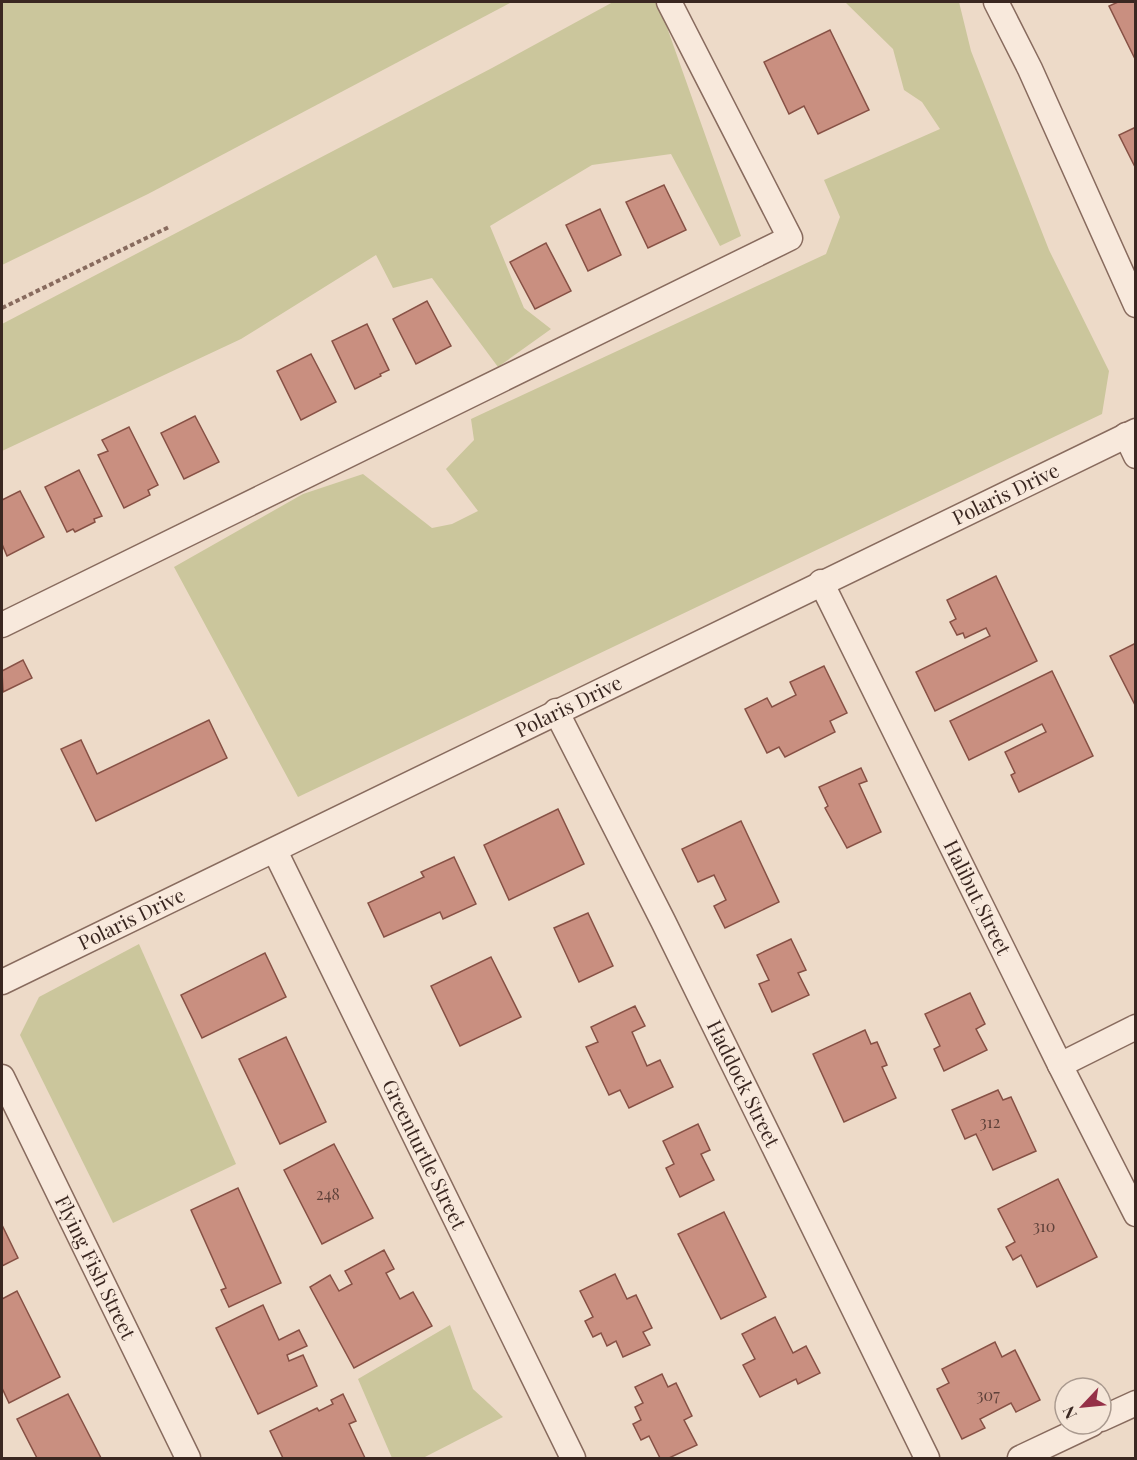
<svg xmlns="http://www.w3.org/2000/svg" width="1137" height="1460" viewBox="0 0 1137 1460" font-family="'Playfair Display',serif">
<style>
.green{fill:#cbc69c}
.building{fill:#c98f80;stroke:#875145;stroke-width:1.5}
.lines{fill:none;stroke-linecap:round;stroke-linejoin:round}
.minor-casing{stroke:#886b5e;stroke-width:27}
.path{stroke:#886b5e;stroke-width:4;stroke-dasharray:4.5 3;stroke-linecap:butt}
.minor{stroke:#f8e9dc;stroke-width:24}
.labels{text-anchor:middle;stroke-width:6;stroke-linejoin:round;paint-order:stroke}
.number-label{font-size:16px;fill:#5e4139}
.street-label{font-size:20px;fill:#3a2721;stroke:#f5e6d8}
</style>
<rect width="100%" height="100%" fill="#eddac8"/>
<g class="green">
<polygon points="2,2 512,2 148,194 2,265"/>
<polygon points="613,2 658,2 741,236 720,246 671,154 592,165 490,226 524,308 551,329 498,367 432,278 393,288 376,255 241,339 2,451 2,324 492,68"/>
<polygon points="845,2 959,2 971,51 1049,250 1109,371 1102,414 298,797 174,567 303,494 363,474 432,528 452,524 478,511 446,469 474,440 471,419 826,254 840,217 824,180 940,129 922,102 904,90 893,49"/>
<polygon points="139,944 236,1164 113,1223 20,1035 39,997"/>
<polygon points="450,1325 473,1389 503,1417 423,1458 392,1458 358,1379"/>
</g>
<g class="building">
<polygon points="1118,2 1136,2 1136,61 1109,6"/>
<polygon points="830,30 869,110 818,134 804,106 789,114 764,62"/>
<polygon points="1136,127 1136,169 1119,135"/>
<polygon points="664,185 686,230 648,248 626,202"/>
<polygon points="600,209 621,255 588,271 566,225"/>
<polygon points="546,243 571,291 535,309 510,262"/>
<polygon points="427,301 451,346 416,364 393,319"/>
<polygon points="367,324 389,370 380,374 381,376 355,389 332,341"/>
<polygon points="311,354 336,402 301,420 277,371"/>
<polygon points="195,416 219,462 184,479 161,433"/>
<polygon points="129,427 158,485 148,490 150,495 124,508 98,455 108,451 102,440"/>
<polygon points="79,470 102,516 94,519 95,522 75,532 73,529 67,532 45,487"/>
<polygon points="20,491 44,537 7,556 2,544 2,500"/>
<polygon points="996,576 1037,661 935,711 916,672 990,636 986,628 965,638 963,633 957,635 950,622 956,619 947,600"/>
<polygon points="1136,643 1136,707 1110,656"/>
<polygon points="23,660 32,678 3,692 2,671"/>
<polygon points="824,666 847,713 830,721 835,732 785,757 779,747 767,753 745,709 767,698 772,707 796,695 790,682"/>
<polygon points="1052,671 1093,756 1019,792 1011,775 1015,773 1005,752 1046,732 1042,724 969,760 950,721"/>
<polygon points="209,720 227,758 96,821 61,749 81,740 97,774"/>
<polygon points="861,768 867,781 859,784 881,832 847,848 825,808 828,806 819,787"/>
<polygon points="558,809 584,864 509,900 484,845"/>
<polygon points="741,821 779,902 725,928 714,906 726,900 714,875 698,882 682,849"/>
<polygon points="454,857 476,904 443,919 440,912 384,937 368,903 424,877 421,872"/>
<polygon points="588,913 613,966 579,982 554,928"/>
<polygon points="791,939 806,970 798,973 809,995 772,1012 759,984 769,980 757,955"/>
<polygon points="265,953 286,997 202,1038 181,995"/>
<polygon points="491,957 521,1017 460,1046 431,986"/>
<polygon points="970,993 985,1024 976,1029 987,1050 944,1071 934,1049 940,1046 925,1014"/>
<polygon points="635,1006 645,1026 632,1032 647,1066 660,1060 673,1087 629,1108 620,1090 609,1095 586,1047 598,1042 591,1027"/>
<polygon points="865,1030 871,1044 877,1042 887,1065 882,1067 896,1098 844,1122 813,1054"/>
<polygon points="286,1037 326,1122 280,1144 239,1059"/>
<polygon points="998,1090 1003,1100 1011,1097 1036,1151 993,1170 976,1134 965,1139 952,1110"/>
<polygon points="698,1124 710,1150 701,1154 714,1180 680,1197 666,1168 674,1164 663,1141"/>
<polygon points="334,1144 373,1218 322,1244 284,1170"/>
<polygon points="1058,1179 1097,1257 1037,1287 1021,1255 1013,1260 1006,1247 1015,1242 998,1209"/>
<polygon points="238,1188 281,1283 229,1307 221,1290 226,1288 191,1210"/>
<polygon points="724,1212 766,1297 721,1319 678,1234"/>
<polygon points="2,1225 18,1258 2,1266"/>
<polygon points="384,1250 394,1269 386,1273 400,1299 413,1292 432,1326 354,1368 310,1287 330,1275 339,1291 352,1284 345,1271"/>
<polygon points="615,1274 627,1299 636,1295 652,1328 643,1332 650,1345 623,1357 616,1341 607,1346 601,1333 593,1337 585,1321 593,1317 580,1291"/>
<polygon points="17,1291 60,1377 9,1403 2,1388 2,1299"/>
<polygon points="263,1305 279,1340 299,1330 307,1346 287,1355 289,1361 303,1355 317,1386 258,1414 216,1328"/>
<polygon points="775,1317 793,1353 806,1346 820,1373 798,1384 796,1379 760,1397 743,1365 755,1359 742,1334"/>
<polygon points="995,1342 1002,1357 1015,1350 1040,1400 1016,1412 1011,1403 980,1419 985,1428 962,1439 937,1389 949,1383 942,1369"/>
<polygon points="662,1374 668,1387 676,1383 692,1416 684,1420 697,1445 669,1458 660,1458 649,1436 641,1440 633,1424 641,1420 635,1407 643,1403 635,1387"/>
<polygon points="68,1394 101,1458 37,1458 17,1419"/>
<polygon points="343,1394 356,1421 349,1424 365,1458 283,1458 270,1431 317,1408 319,1411 333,1404 331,1400"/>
</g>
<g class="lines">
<g class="minor-casing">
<g id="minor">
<polyline points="996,2 1030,69 1136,305"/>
<polyline points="1126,435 1136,456"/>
<path id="s1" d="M 821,582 L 1060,1065 L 1136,1214"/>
<polyline points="2,625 790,238 669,2"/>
<path id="s2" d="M 556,711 L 663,921 L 927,1458"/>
<path id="s3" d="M 275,851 L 573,1458"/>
<path id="s4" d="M 2,982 L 1136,431"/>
<polyline points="1060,1065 1136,1027"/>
<path id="s5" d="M 2,1077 L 188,1458"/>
<polyline points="1101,1419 1136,1403"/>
<polyline points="1020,1458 1092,1424"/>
</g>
</g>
<polyline class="path" points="2,308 169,227"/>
<use href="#minor" class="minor"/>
</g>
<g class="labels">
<g class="number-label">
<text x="990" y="1128">312</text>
<text x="328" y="1200">248</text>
<text x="1044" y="1232">310</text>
<text x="988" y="1401">307</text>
</g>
<g class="street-label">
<text dy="7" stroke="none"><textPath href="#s4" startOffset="1116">Polaris Drive</textPath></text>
<text dy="7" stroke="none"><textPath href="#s4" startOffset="630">Polaris Drive</textPath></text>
<text dy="7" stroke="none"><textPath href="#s1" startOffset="352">Halibut Street</textPath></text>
<text dy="7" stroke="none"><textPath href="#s4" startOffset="144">Polaris Drive</textPath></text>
<text dy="7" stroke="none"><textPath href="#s2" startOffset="417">Haddock Street</textPath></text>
<text dy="7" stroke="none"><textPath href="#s3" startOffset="338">Greenturtle Street</textPath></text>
<text dy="7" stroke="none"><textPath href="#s5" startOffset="212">Flying Fish Street</textPath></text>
</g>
</g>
<rect width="1137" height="1460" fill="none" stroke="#3a2721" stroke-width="6"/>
<g transform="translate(1083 1406) rotate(244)"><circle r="28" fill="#f5e6d8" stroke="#aa9a8f" stroke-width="1.5"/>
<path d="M0-4.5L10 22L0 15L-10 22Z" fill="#953047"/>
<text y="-9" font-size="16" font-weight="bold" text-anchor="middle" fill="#3a2721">N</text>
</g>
</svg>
